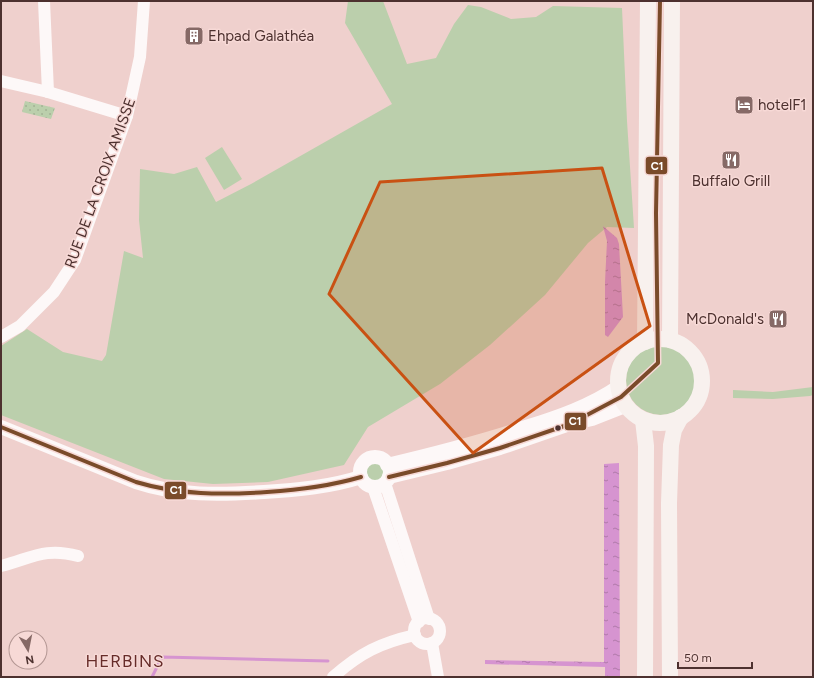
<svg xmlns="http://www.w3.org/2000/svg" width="814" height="678" viewBox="0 0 814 678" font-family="Figtree,sans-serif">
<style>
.grass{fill:#bbcfac}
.park{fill:url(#park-dots)}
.water{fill:url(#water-ripples)}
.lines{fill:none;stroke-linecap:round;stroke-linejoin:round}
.stream{stroke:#d694d0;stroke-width:3}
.minor{stroke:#fdf8f8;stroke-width:12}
.tertiary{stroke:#fdf8f8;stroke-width:14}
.secondary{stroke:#f8f1ee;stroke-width:16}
.bus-1-casing{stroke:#f7d9d6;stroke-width:7}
.bus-1{stroke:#7a4b2a;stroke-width:4}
.marked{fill:#c95113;fill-opacity:0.2;stroke:#c95113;stroke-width:3;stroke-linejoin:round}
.bus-dot{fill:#4d312f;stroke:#f7d9d6;stroke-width:1.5}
.labels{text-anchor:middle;stroke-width:3;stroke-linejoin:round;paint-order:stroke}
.poi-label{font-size:15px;fill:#4d312f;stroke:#f7d9d6;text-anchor:start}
.street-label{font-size:15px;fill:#4d312f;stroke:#f7d9d6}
.quarter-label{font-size:17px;letter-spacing:1px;fill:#662c29;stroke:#f7d9d6}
.line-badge{stroke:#f7d9d6;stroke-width:1.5}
.badge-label{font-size:11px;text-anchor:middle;font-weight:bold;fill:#fff}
</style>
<defs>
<pattern id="park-dots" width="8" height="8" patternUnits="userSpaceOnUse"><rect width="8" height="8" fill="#bbcfac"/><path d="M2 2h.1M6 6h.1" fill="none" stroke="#a2b294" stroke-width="1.8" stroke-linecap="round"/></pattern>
<pattern id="water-ripples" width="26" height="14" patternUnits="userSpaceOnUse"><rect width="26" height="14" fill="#d694d0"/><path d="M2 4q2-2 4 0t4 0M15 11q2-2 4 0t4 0" fill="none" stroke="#b079a9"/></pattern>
</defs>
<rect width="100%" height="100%" fill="#efd0cd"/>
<g class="grass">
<polygon points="348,1 383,1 407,64 436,58 454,24 468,5 481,7 511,19 536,17 553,6 622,8 627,121 634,228 607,227 588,243 545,295 490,345 440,384 368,427 344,465 268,482 213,484 164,479 1,415 1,346 27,329 63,352 102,361 106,355 124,251 143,258 139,220 140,169 174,174 197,167 216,202 251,184 392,104 345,23"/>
<polygon points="222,147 242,179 224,190 205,158"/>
<circle cx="661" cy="380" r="35"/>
<polygon points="813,387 813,395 810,396 773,399 733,398 733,390 773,392"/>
<circle cx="375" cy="472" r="9"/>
</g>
<polygon class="park" points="25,101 55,108 51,119 22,112"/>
<g class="water">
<polygon points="603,226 617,238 619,244 623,317 608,337 605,335 605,282 607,241"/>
<polygon points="619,463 620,677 605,677 605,667 485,664 485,660 604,662 604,464"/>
</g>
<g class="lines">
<polyline class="stream" points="152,677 162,657 328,661"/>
<g class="minor">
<polyline points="44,1 48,92"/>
<polyline points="1,81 48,92 127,116"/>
<polyline points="1,337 20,326 54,292 75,260 127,116 140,57 144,1"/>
<polyline points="385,483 429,619"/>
<polyline points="373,487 419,622"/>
<path d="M 1,566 C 32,558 45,547 78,556"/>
<circle cx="427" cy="631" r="13"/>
<polyline points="432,643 438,677"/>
<path d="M 333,677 C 360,653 380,643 415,635"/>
</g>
<g class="tertiary">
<path d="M 1,427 L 136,482 C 178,496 220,495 264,492 C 296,490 330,487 361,477"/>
<circle cx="375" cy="472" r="15"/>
<path d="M 387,465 C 434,454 480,442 526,427 C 558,417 590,406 618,387"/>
<polyline points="389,477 447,463 500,448 570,424 592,419 625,406"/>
</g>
<g class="secondary">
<circle cx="660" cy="381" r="42"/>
<polyline points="670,340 672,1"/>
<polyline points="645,342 648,1"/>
<polyline points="643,420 646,446 645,677"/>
<polyline points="670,677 669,503 671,445 674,430 681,417"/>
</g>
<g class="bus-1-casing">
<g id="bus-1">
<path d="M 1,427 L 136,482 C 179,495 222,495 267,492 C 299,490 330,486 361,477"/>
<polyline points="389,477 447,463 500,448 570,424 621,397 658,363 656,213 660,1"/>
</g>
</g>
<use href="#bus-1" class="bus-1"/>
</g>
<path class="marked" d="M 602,168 L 650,326 L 473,453 L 329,294 L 380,182 Z"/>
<defs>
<g id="building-square" transform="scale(1)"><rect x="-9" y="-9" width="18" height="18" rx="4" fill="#866966" stroke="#f7d9d6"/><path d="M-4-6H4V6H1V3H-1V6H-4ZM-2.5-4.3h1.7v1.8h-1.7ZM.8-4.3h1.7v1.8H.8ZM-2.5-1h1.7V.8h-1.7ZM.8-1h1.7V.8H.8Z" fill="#fff"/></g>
<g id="hotel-square" transform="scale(1)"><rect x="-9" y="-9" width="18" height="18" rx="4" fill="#866966" stroke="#f7d9d6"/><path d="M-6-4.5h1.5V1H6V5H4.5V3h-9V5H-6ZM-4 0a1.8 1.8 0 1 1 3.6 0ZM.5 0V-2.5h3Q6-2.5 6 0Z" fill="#fff"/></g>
<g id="restaurant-square" transform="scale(1)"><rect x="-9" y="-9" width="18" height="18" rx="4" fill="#866966" stroke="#f7d9d6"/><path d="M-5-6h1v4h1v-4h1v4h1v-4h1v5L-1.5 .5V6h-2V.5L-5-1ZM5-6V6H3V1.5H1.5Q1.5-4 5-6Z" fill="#fff"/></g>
</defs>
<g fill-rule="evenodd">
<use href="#building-square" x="194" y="36"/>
<use href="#hotel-square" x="744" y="105"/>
<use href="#restaurant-square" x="731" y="160"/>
<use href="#restaurant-square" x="778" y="319"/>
</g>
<circle class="bus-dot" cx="558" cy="428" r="3.5"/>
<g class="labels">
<g class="poi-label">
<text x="208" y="41">Ehpad Galathéa</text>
<text x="758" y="110">hotelF1</text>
<text x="731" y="186" text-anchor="middle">Buffalo Grill</text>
<text x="764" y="324" text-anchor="end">McDonald's</text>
</g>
<g class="street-label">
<text transform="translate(100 183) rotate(-70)" y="5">RUE DE LA CROIX AMISSE</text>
</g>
<g class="quarter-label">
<text x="125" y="667">HERBINS</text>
</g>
</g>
<g class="line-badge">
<rect x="645" y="156" width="23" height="19" rx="4" fill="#7a4b2a"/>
<rect x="564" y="412" width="23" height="19" rx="4" fill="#7a4b2a"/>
<rect x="164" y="481" width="23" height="19" rx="4" fill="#7a4b2a"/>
</g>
<g class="badge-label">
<text x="657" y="170">C1</text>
<text x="575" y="425">C1</text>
<text x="176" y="494">C1</text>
</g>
<rect width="814" height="678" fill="none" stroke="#4d312f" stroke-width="4"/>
<g transform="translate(28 650) rotate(170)"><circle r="19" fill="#f7d9d6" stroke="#b39693"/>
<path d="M0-3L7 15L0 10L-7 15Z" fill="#866966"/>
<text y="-6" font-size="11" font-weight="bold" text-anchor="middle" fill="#4d312f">N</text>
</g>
<path d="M678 662v6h74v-6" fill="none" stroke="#4d312f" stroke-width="2"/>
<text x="684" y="662" font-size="12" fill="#4d312f" stroke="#f7d9d6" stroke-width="3" paint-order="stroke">50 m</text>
</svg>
